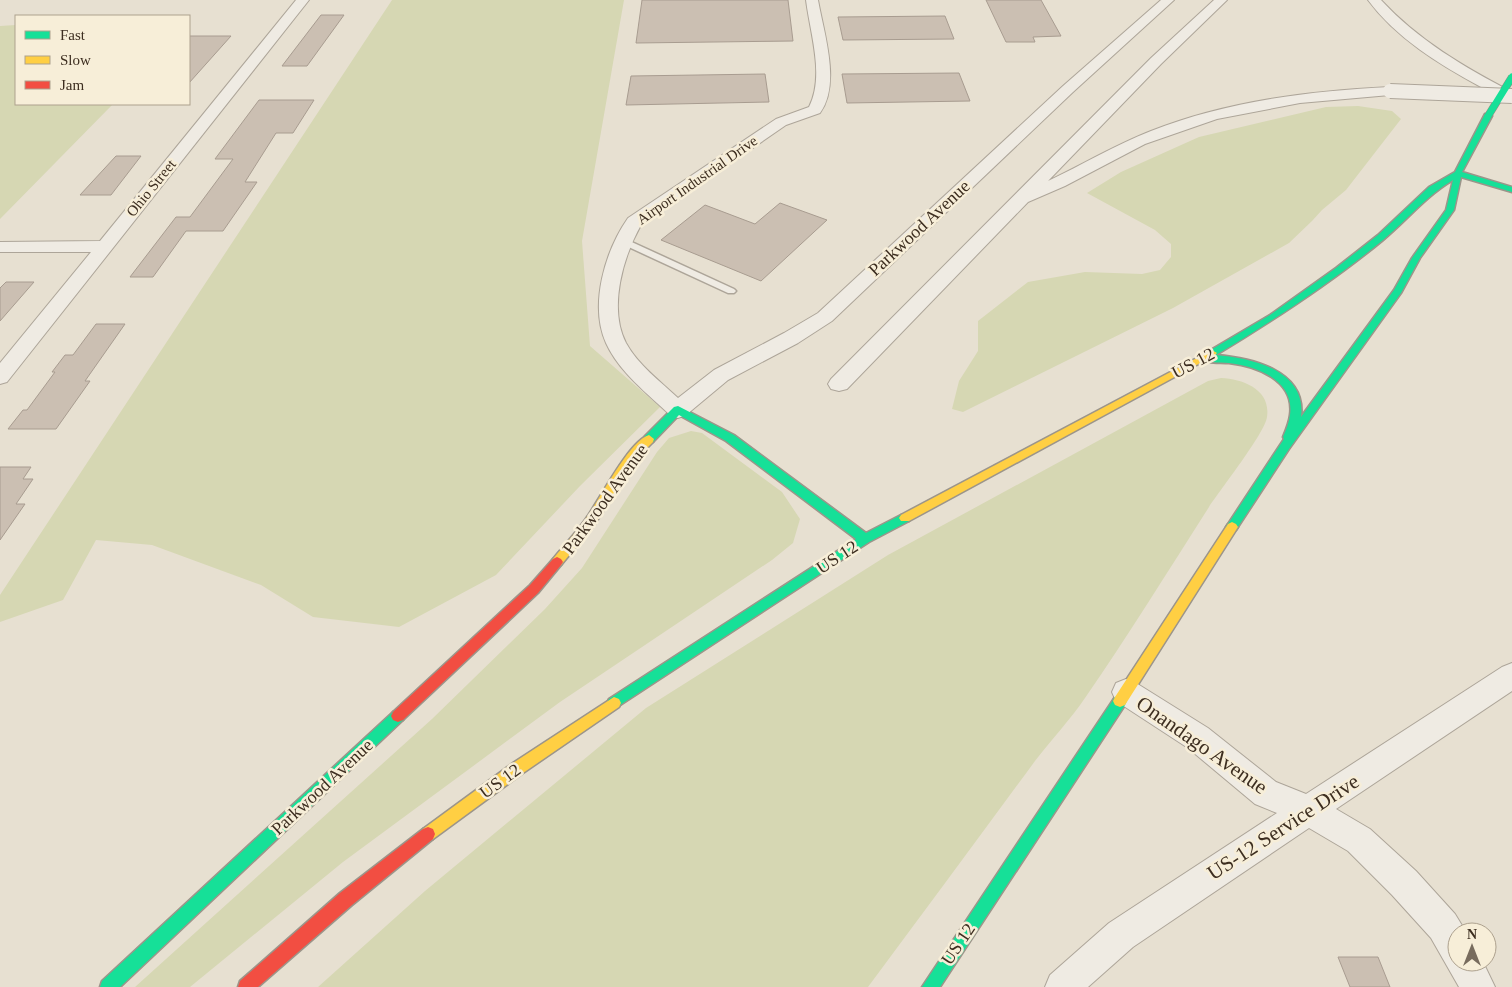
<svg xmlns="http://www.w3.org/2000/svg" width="1512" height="987" viewBox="0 0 1512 987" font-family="Georgia,serif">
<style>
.green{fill:#d6d7b3}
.building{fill:#cbbfb2;stroke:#a89c90}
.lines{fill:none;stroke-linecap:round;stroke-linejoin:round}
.lane-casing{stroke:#ada599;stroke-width:3}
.street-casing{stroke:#ada599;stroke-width:2}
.fast-casing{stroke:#9c958a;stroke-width:3}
.slow-casing{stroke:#9c958a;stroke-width:3}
.jam-casing{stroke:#9c958a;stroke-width:3}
.lane{fill:#efebe3;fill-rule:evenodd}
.street{fill:#efebe3;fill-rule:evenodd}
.fast{fill:#16e098;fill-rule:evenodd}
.slow{fill:#ffcf43;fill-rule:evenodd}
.jam{fill:#f24e42;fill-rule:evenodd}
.street-bridge-casing{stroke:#ada599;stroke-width:16;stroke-linecap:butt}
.fast-bridge-casing{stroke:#928b80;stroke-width:8;stroke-linecap:butt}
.street-bridge{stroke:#efebe3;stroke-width:14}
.fast-bridge{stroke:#16e098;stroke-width:7}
.labels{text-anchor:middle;stroke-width:5;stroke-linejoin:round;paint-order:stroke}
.far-street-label{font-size:15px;fill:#3d2e20;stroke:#f7eed8}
.street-label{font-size:18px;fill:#3d2e20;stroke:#f7eed8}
.near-street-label{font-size:21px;fill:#3d2e20;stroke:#f7eed8}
</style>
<rect width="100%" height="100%" fill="#e7e0d1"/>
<g class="green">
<polygon points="392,0 624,0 582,241 590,346 660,407 580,486 496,575 399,627 313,617 261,585 152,545 96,540 63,600 0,622 0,595"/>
<polygon points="16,25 16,104 113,104 0,219 0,26"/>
<polygon points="1358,106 1392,111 1401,119 1346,190 1322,210 1312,221 1289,243 1173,308 963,412 952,409 959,381 978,351 978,321 1028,282 1085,272 1142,274 1160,270 1171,257 1171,244 1155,230 1087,193 1121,172 1199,137 1326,107"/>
<path d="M 1221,378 C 1244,379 1271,390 1267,417 C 1265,433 1220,490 1209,507 C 1168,571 1128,636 1085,698 C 1070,720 1051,740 1035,761 C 979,837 924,912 868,987 L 318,987 L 425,891 L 646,708 L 888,555 L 1208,381 Z"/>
<polygon points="691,431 702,433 782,492 800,519 793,543 772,560 560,702 343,862 190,987 135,987 432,719 545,609 582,568 657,452 669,438"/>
</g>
<g class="building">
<polygon points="642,0 788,0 793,41 636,43"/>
<polygon points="986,0 1041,0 1061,36 1033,37 1035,42 1006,42"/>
<polygon points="321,15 344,15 307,66 282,66"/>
<polygon points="945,16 954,39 843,40 838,17"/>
<polygon points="189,36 231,36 189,83"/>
<polygon points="959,73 970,101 847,103 842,74"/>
<polygon points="765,74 769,102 626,105 631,76"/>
<polygon points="259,100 314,100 293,133 276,133 245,182 257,182 223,231 186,231 153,277 130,277 176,217 190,217 233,159 215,159"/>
<polygon points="116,156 141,156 111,195 80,195"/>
<polygon points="780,203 827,220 761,281 661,240 705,205 755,224"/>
<polygon points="6,282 34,282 0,321 0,288"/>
<polygon points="96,324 125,324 85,381 90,381 56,429 8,429 23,410 27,410 55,372 52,372 65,355 73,355"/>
<polygon points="0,467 31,467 23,479 33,479 16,504 25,504 0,540"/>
<polygon points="1338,957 1378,957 1390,987 1350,987"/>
</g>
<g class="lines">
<g class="lane-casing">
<polygon id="lane" points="623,238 734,289 736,291 734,293 728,293 620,243 619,241"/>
</g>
<g class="street-casing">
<g id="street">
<polygon points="296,0 309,0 7,382 0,384 0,363 91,252 0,252 0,242 100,241"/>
<path d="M 806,0 L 818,0 C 824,34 841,84 820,113 L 786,125 L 641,225 C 623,257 608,308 626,343 C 638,365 660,381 678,398 L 714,370 L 784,333 L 818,313 L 1063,86 L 1161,0 L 1174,0 L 1073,92 L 832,321 L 798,343 L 728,380 L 686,415 L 678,418 L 670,415 C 648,394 619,372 606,343 C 589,305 605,251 628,218 L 776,119 L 809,107 C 825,76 810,33 806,0 Z"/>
<path d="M 1214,0 L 1227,0 L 1161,64 L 1048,181 C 1082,165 1115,145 1151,131 C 1227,101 1309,91 1390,87 L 1397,91 L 1390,95 L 1300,103 L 1217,119 L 1145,144 L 1065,186 L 1028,202 L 847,389 L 839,391 L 831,389 L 828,384 L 831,379 L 1151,58 Z"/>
<path d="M 1368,0 L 1381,0 C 1418,40 1464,67 1512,92 L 1512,102 C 1501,100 1491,93 1481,87 C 1440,65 1396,38 1368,0 Z"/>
<polygon points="1512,663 1512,691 1336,809 1370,829 1416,871 1455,914 1466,932 1457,932 1457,962 1483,962 1495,987 1459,987 1431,938 1392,895 1348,851 1309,828 1133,947 1088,987 1045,987 1050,975 1109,923 1277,813 1255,804 1188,748 1116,701 1112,692 1116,683 1126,679 1136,683 1208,728 1276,782 1306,794 1502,667"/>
</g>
</g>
<g class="fast-casing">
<g id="fast">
<path d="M 1485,114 L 1492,116 L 1462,172 L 1512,187 L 1512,192 L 1461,177 L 1454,210 L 1420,258 L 1401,293 L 1289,449 L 1236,530 L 1228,530 L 1226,527 L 1228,524 L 1284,439 L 1283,437 C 1286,430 1289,423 1290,415 C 1295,380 1256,366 1229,363 C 1220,362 1205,364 1199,358 L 1201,356 L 1208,355 L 1209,351 L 1270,315 L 1336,268 L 1378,235 L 1429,187 L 1455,172 ZM 1453,180 L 1446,210 L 1412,258 L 1394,290 L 1301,417 C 1307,370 1251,358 1216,355 C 1274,320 1331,283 1383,240 C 1407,220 1426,196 1453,180 Z"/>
<polygon points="678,406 734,435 866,533 901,515 909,515 911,518 909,521 869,542 614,709 609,707 607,703 609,699 856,539 726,441 679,415 653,442 645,442 644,439 645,436 674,407"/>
<polygon points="1120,695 1125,697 1127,701 1125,705 940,987 922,987 1115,697"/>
<polygon points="398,710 403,712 405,716 403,720 120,987 100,987 102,981 393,712"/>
</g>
</g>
<g class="slow-casing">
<g id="slow">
<polygon points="1212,350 1217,353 1215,355 909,521 901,521 899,518 901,515"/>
<path d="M 649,435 L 654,439 L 653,442 L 637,458 L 595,524 L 561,565 L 557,567 L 553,565 L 551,562 L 553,559 C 564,545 577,532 587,517 C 600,499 629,441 649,435 Z"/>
<polygon points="1232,522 1236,524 1238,527 1236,530 1125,705 1120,707 1115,705 1113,701 1115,697 1228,524"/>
<polygon points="614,697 619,699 621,703 619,707 523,773 433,839 428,841 423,839 421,834 423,829 513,763"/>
</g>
</g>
<g class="jam-casing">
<g id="jam">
<polygon points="557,557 561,559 563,562 561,565 538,593 403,720 398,722 393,720 391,716 393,712 530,585 553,559"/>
<polygon points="428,827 433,829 435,834 433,839 352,905 258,987 238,987 240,981 340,893 423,829"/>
</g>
</g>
<use href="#lane" class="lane"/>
<use href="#street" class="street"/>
<use href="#fast" class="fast"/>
<use href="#slow" class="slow"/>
<use href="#jam" class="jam"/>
<g class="street-bridge-casing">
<polyline id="street-bridge" points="1390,91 1512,96"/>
</g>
<g class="fast-bridge-casing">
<polyline id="fast-bridge" points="1488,116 1512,77"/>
</g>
<use href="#street-bridge" class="street-bridge"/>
<use href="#fast-bridge" class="fast-bridge"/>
</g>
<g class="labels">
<g class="far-street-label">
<text transform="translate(697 180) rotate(-35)" y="5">Airport Industrial Drive</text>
<text transform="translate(151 188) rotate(-51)" y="5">Ohio Street</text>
</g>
<g class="street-label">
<text transform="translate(919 228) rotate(-43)" y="6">Parkwood Avenue</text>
<text transform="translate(1193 363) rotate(-28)" y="6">US 12</text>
<text transform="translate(605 499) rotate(-54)" y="6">Parkwood Avenue</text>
<text transform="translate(837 557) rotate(-33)" y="6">US 12</text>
<text transform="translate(500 781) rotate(-36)" y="6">US 12</text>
<text transform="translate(322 787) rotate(-43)" y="6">Parkwood Avenue</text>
<text transform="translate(958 944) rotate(-56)" y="6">US 12</text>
</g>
<g class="near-street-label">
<text transform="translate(1202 745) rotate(35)" y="7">Onandago Avenue</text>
<text transform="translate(1283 827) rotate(-33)" y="7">US-12 Service Drive</text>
</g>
</g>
<rect x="15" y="15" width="175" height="90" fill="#f7eed8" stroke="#ada18e"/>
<rect x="25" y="31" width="25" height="8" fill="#16e098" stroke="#ada18e"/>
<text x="60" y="40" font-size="15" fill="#3d2e20">Fast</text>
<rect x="25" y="56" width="25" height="8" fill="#ffcf43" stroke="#ada18e"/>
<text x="60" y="65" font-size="15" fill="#3d2e20">Slow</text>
<rect x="25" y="81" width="25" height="8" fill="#f24e42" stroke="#ada18e"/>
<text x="60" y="90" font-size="15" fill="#3d2e20">Jam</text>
<g transform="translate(1472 947)"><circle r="24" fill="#f7eed8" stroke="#ada18e"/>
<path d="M0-4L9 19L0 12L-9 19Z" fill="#786c5e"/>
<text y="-8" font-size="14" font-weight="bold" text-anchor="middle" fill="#3d2e20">N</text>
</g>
</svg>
